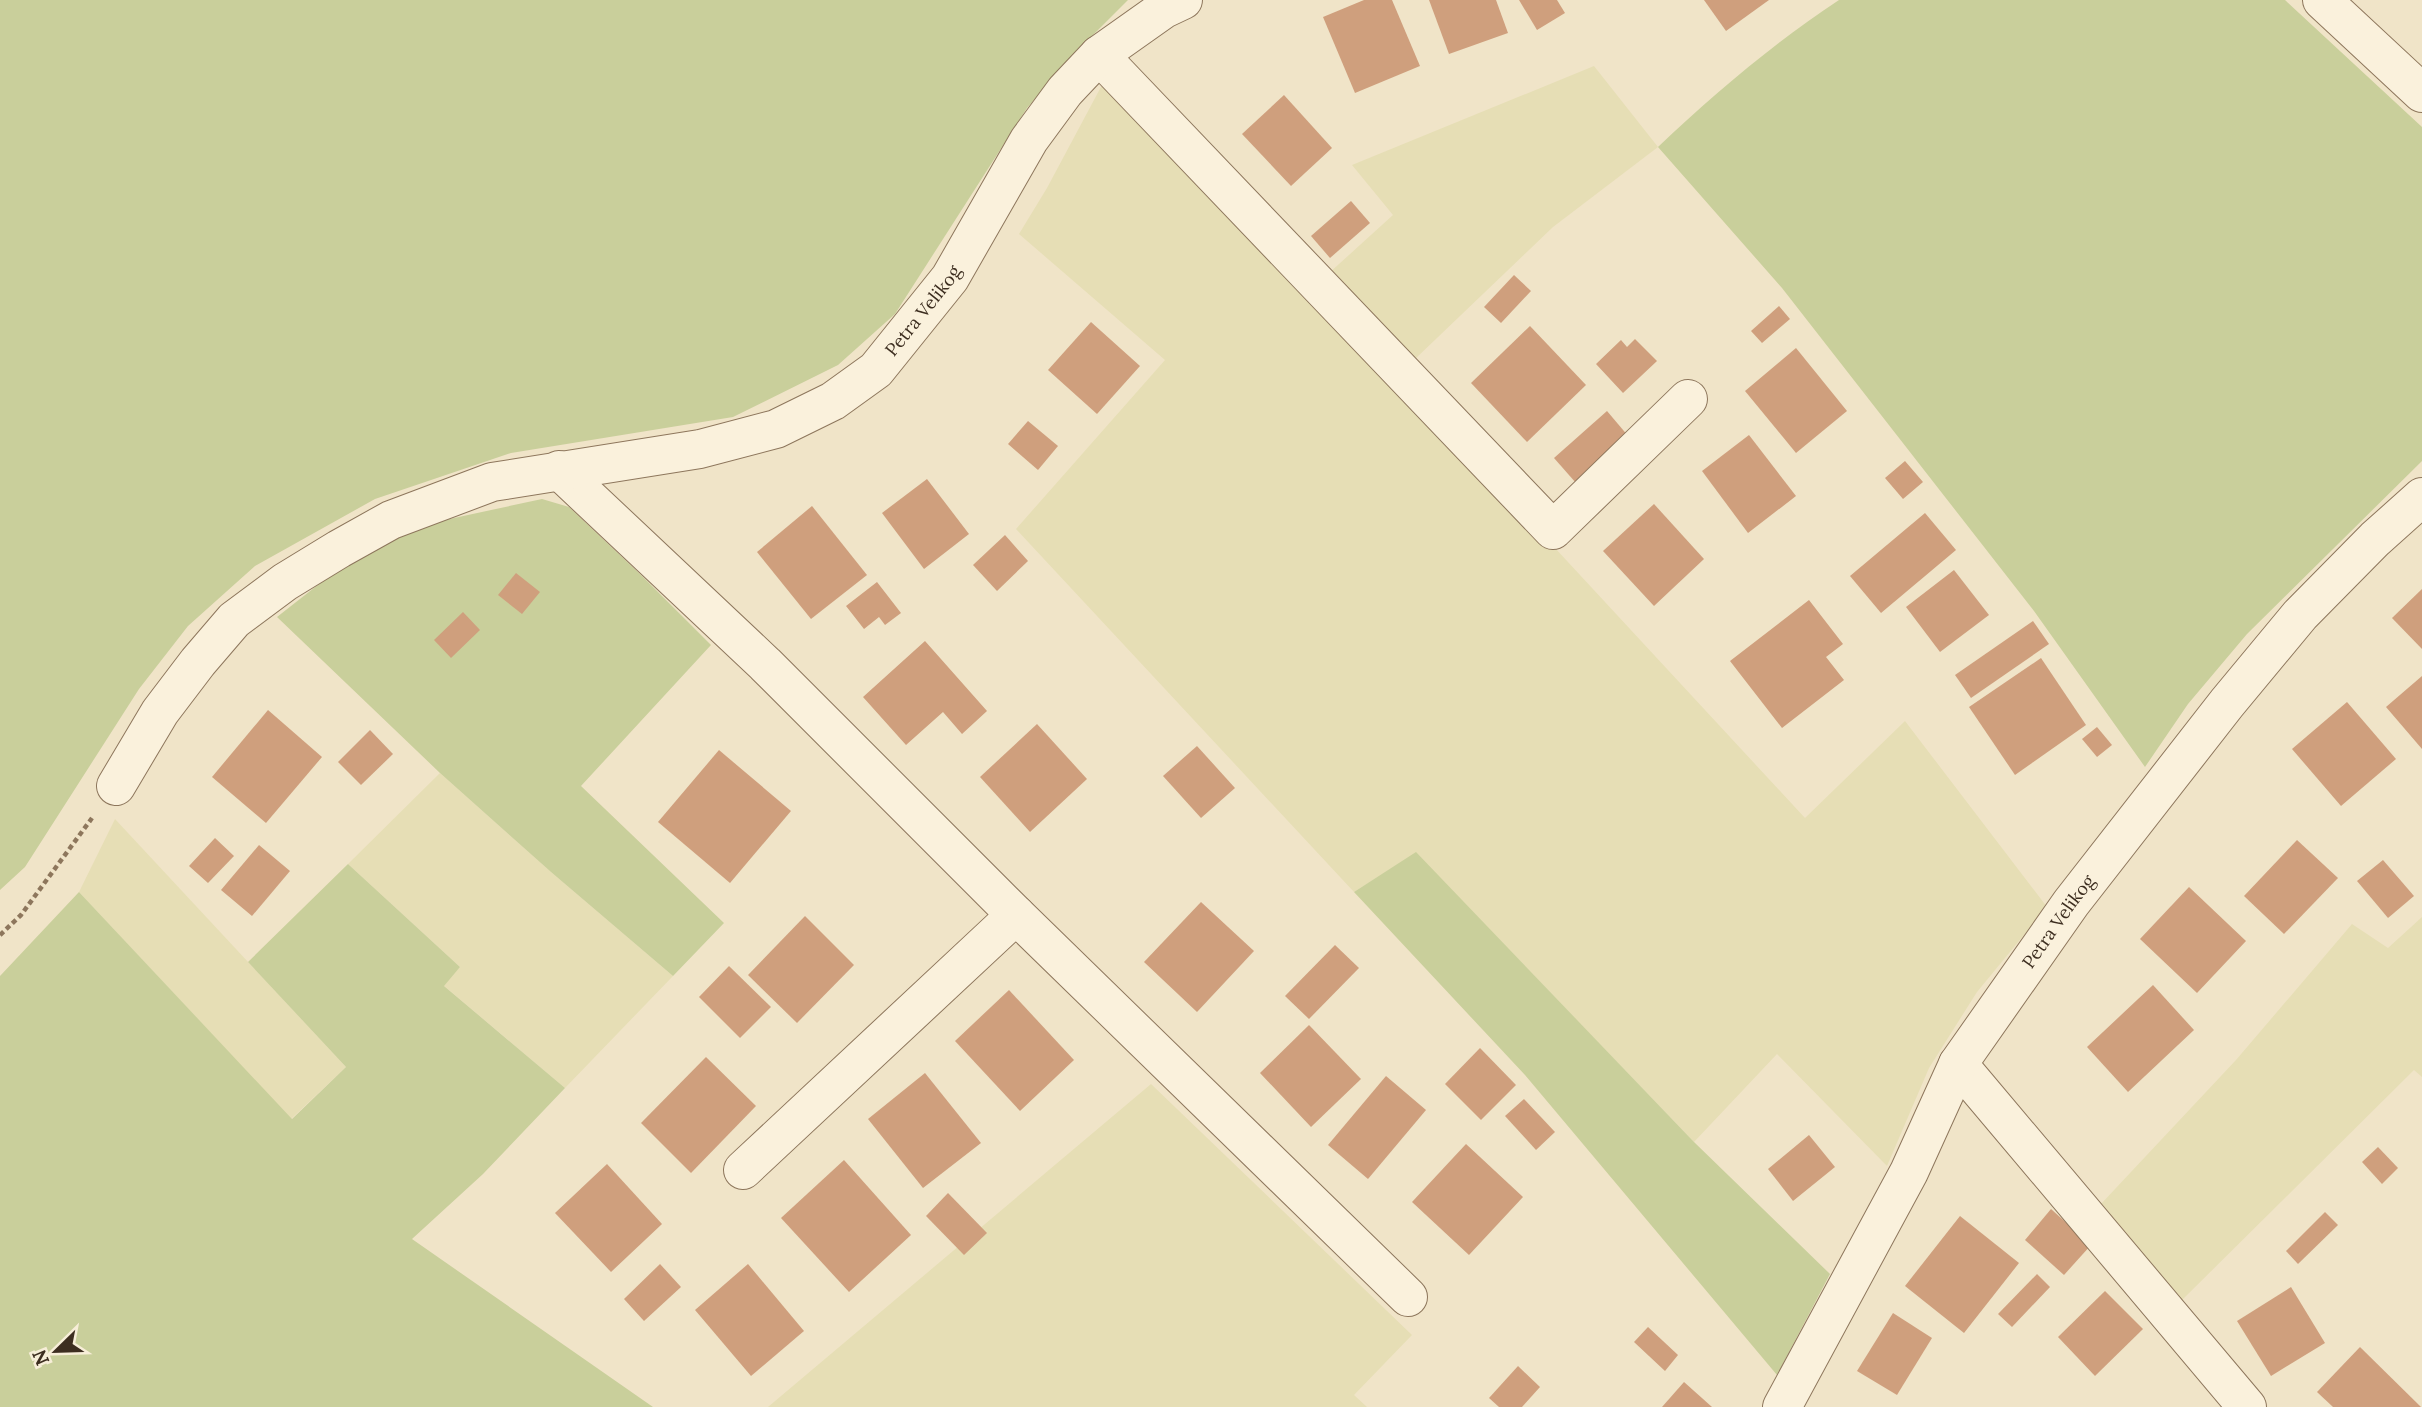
<svg xmlns="http://www.w3.org/2000/svg" width="2422" height="1407" viewBox="0 0 2422 1407" font-family="Lora,serif">
<style>
.farmland{fill:#e6deb5}
.green{fill:#c9cf9b}
.building{fill:#cf9f7d}
.lines{fill:none;stroke-linecap:round;stroke-linejoin:round}
.minor-casing{stroke:#8d765c;stroke-width:40}
.path{stroke:#8d765c;stroke-width:4.5;stroke-dasharray:5 3.5;stroke-linecap:butt}
.minor{stroke:#faf1dc;stroke-width:38}
.labels{text-anchor:middle;stroke-width:5;stroke-linejoin:round;paint-order:stroke}
.street-label{font-size:18px;fill:#3d2e20;stroke:#f7eed8}
</style>
<rect width="100%" height="100%" fill="#f0e4c8"/>
<g class="farmland">
<polygon points="1594,66 1658,147 1553,227 1414,360 1328,274 1393,215 1352,165"/>
<polygon points="1102,85 1555,548 1805,818 1905,721 2047,907 1977,992 1929,1068 1887,1166 1777,1054 1694,1142 1416,853 1354,892 1016,529 1165,360 1019,234 1047,188"/>
<polygon points="440,773 551,872 673,976 565,1088 443,985 460,967 348,864"/>
<polygon points="115,819 346,1067 291,1119 79,892"/>
<polygon points="2422,917 2422,1077 2414,1070 2181,1301 2100,1205 2236,1060 2352,924 2388,948"/>
<polygon points="1151,1084 1412,1335 1354,1395 1367,1407 768,1407"/>
</g>
<g class="green">
<polygon points="0,0 1128,0 1079,49 1027,108 895,314 838,365 733,417 511,453 375,499 255,566 188,626 139,689 25,867 0,890"/>
<path d="M 1839,0 L 2285,0 L 2422,127 L 2422,461 L 2247,634 L 2188,704 L 2145,767 L 2034,611 L 1782,288 L 1658,147 C 1714,94 1774,43 1839,0 Z"/>
<polygon points="542,499 569,507 640,574 711,645 581,786 724,923 673,976 551,872 440,773 277,617 342,566 394,531"/>
<polygon points="1416,852 1694,1142 1830,1274 1777,1375 1525,1075 1354,892"/>
<polygon points="348,864 460,967 444,986 565,1088 483,1174 412,1239 653,1407 0,1407 0,976 79,892 292,1119 346,1067 248,962"/>
</g>
<g class="building">
<polygon points="1364,0 1392,0 1420,66 1355,93 1323,17"/>
<polygon points="1429,0 1496,0 1508,33 1449,54"/>
<polygon points="1519,0 1557,0 1565,13 1537,30"/>
<polygon points="1704,0 1769,0 1726,31"/>
<polygon points="1284,95 1332,148 1291,186 1242,134"/>
<polygon points="1351,201 1370,223 1330,258 1311,236"/>
<polygon points="1514,275 1531,291 1501,323 1484,307"/>
<polygon points="1779,306 1790,319 1762,343 1751,331"/>
<polygon points="1091,322 1140,366 1097,414 1048,370"/>
<polygon points="1530,326 1586,385 1527,442 1471,383"/>
<polygon points="1635,339 1657,361 1623,393 1596,364 1621,340 1627,347"/>
<polygon points="1796,348 1847,411 1796,453 1745,391"/>
<polygon points="1607,411 1629,437 1576,483 1554,458"/>
<polygon points="1028,421 1058,446 1038,470 1008,444"/>
<polygon points="1749,435 1796,496 1748,533 1702,471"/>
<polygon points="1905,461 1923,482 1903,499 1885,478"/>
<polygon points="927,479 969,534 924,569 882,513"/>
<polygon points="1654,504 1704,559 1654,606 1603,551"/>
<polygon points="812,506 867,575 811,619 757,552"/>
<polygon points="1925,513 1956,550 1881,613 1850,576"/>
<polygon points="1005,535 1028,561 997,591 973,565"/>
<polygon points="1954,570 1989,615 1940,652 1906,607"/>
<polygon points="516,573 540,592 522,614 498,595"/>
<polygon points="877,582 901,613 885,625 879,617 864,629 846,606"/>
<polygon points="2422,589 2422,649 2392,618"/>
<polygon points="1809,600 1843,644 1826,657 1844,680 1782,728 1730,661"/>
<polygon points="463,612 480,630 451,658 434,640"/>
<polygon points="2033,621 2049,644 1971,698 1955,675"/>
<polygon points="925,641 987,711 962,734 943,712 906,745 863,697"/>
<polygon points="2041,658 2086,725 2015,775 1969,707"/>
<polygon points="2422,676 2422,749 2386,707"/>
<polygon points="2347,702 2396,759 2341,806 2292,749"/>
<polygon points="268,710 322,757 266,823 212,777"/>
<polygon points="1037,724 1087,779 1030,832 980,777"/>
<polygon points="2097,727 2112,745 2097,757 2082,739"/>
<polygon points="370,730 393,754 361,785 338,762"/>
<polygon points="1197,746 1235,788 1201,818 1163,776"/>
<polygon points="719,750 791,811 730,883 658,822"/>
<polygon points="215,838 234,856 208,883 189,866"/>
<polygon points="2297,840 2338,878 2284,934 2244,896"/>
<polygon points="259,845 290,871 252,916 221,890"/>
<polygon points="2383,860 2414,896 2388,918 2357,881"/>
<polygon points="2189,887 2246,941 2197,993 2140,939"/>
<polygon points="1201,902 1254,951 1197,1012 1144,962"/>
<polygon points="805,916 854,965 797,1023 748,975"/>
<polygon points="1335,945 1359,968 1309,1019 1285,996"/>
<polygon points="729,966 771,1007 740,1038 699,997"/>
<polygon points="2153,985 2194,1030 2128,1092 2087,1047"/>
<polygon points="1009,990 1074,1060 1020,1111 955,1041"/>
<polygon points="1309,1025 1361,1079 1311,1127 1260,1073"/>
<polygon points="1480,1048 1516,1085 1481,1120 1445,1084"/>
<polygon points="706,1057 756,1106 691,1173 641,1123"/>
<polygon points="925,1073 981,1143 923,1188 868,1119"/>
<polygon points="1386,1076 1426,1110 1368,1179 1328,1145"/>
<polygon points="1524,1099 1555,1132 1536,1150 1505,1116"/>
<polygon points="1809,1135 1835,1167 1793,1201 1768,1169"/>
<polygon points="1466,1144 1523,1197 1469,1255 1412,1202"/>
<polygon points="2378,1147 2398,1168 2382,1184 2362,1162"/>
<polygon points="844,1160 911,1235 849,1292 781,1218"/>
<polygon points="607,1164 662,1224 611,1272 555,1213"/>
<polygon points="948,1193 987,1233 964,1255 926,1216"/>
<polygon points="2051,1209 2091,1245 2064,1275 2025,1240"/>
<polygon points="2325,1212 2338,1225 2298,1264 2286,1251"/>
<polygon points="1960,1216 2019,1263 1964,1333 1905,1286"/>
<polygon points="660,1264 681,1287 644,1321 624,1299"/>
<polygon points="748,1264 804,1331 751,1376 695,1310"/>
<polygon points="2037,1274 2050,1287 2012,1327 1998,1314"/>
<polygon points="2291,1287 2325,1343 2271,1376 2237,1321"/>
<polygon points="2105,1291 2143,1329 2095,1376 2058,1337"/>
<polygon points="1893,1313 1932,1338 1897,1395 1857,1371"/>
<polygon points="1648,1327 1678,1355 1665,1371 1634,1342"/>
<polygon points="2360,1347 2421,1407 2333,1407 2317,1392"/>
<polygon points="1518,1366 1540,1387 1522,1407 1499,1407 1489,1398"/>
<polygon points="1684,1382 1712,1407 1662,1407"/>
</g>
<g class="lines">
<g class="minor-casing">
<g id="minor">
<polyline points="2322,0 2422,93"/>
<polyline points="1099,55 1553,530 1688,399"/>
<polyline points="559,470 765,664 1016,915 1408,1297"/>
<path id="s1" d="M 116,786 L 160,712 L 198,662 L 234,620 L 285,582 L 339,549 L 391,520 L 492,482 L 700,449 L 776,429 L 833,401 L 876,370 L 950,278 L 1029,140 L 1065,91 L 1099,55 L 1164,9 L 1183,0"/>
<polyline points="1958,1064 2247,1407"/>
<polyline points="743,1170 1016,915"/>
<path id="s2" d="M 1782,1407 L 1909,1172 L 1958,1064 L 2071,903 L 2227,703 L 2300,615 L 2375,539 L 2422,497"/>
</g>
</g>
<polyline class="path" points="0,935 21,915 92,818"/>
<use href="#minor" class="minor"/>
</g>
<g class="labels">
<g class="street-label">
<text dy="6" stroke="none"><textPath href="#s1" startOffset="980">Petra Velikog</textPath></text>
<text dy="6" stroke="none"><textPath href="#s2" startOffset="560">Petra Velikog</textPath></text>
</g>
</g>
<g transform="translate(56 1351) rotate(247)" stroke="#f7eed8" stroke-width="5" paint-order="stroke">
<path d="M0-5L12 26L0 18L-12 26Z" fill="#3d2e20"/>
<text y="-10" font-size="19" font-weight="bold" text-anchor="middle" fill="#3d2e20">N</text>
</g>
</svg>
